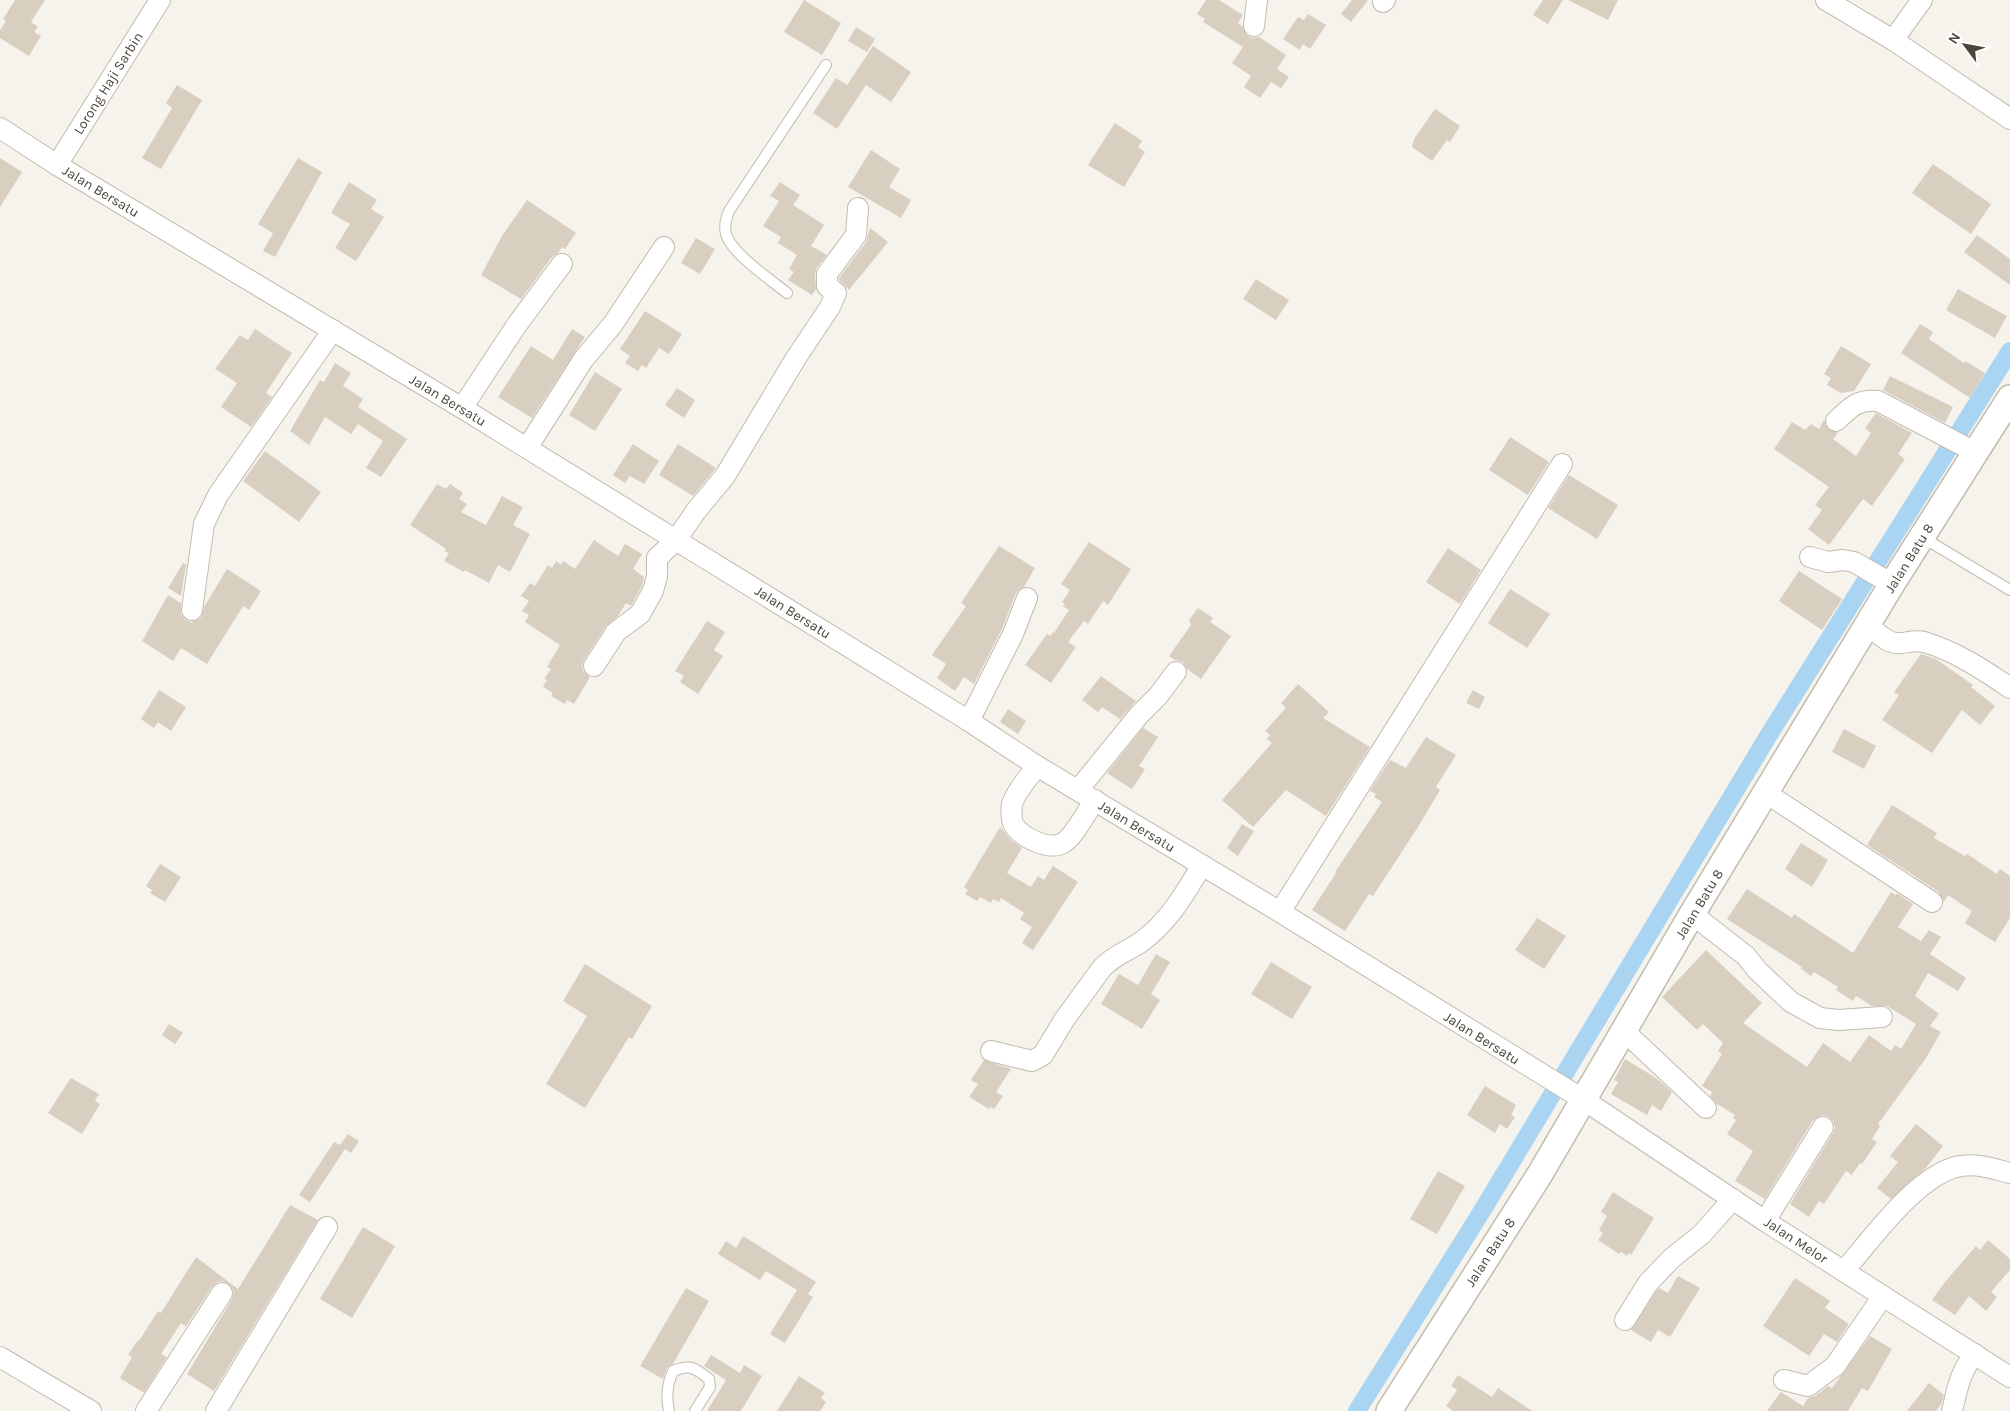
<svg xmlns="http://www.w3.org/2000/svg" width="2010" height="1411" viewBox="0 0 2010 1411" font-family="Karla,sans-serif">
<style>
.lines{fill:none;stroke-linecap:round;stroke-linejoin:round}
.canal{stroke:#a9d4f2;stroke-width:18}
.building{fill:#d8cfc1}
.service-casing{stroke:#c2bbae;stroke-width:12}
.minor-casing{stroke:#c2bbae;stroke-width:22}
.tertiary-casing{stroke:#c2bbae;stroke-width:28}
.service{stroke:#fff;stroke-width:10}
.minor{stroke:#fff;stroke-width:20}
.tertiary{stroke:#fff;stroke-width:25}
.labels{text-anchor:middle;stroke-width:4;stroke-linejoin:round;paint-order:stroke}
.street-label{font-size:14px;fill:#4b4439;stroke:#fff}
</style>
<rect width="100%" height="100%" fill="#f6f3ec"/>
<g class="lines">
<polyline class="canal" points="1357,1411 1482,1211 1770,733 2010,351"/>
</g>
<g class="building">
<polygon points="15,0 45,0 31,22 38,27 34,32 41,36 29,56 0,38 0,30 6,21 3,19"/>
<polygon points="804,0 841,23 822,55 784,32"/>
<polygon points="1206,0 1219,0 1243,15 1238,23 1242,26 1247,35 1252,38 1259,37 1286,55 1277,69 1289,77 1281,88 1271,82 1260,98 1244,87 1251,76 1232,63 1243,47 1203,22 1205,19 1197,14"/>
<polygon points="1352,0 1368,0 1351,22 1341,14"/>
<polygon points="1543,0 1563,0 1548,24 1533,15"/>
<polygon points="1568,0 1618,0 1608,20"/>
<polygon points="1308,14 1326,25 1310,49 1303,44 1300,50 1283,39 1298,17 1304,20"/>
<polygon points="856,27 875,39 867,52 848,41"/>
<polygon points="873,46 911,72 891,102 866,85 837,129 813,113 836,78 847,85"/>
<polygon points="177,85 202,100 161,169 142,158 172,108 166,103"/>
<polygon points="1435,109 1460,126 1450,142 1447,140 1432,161 1412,147 1414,139"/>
<polygon points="1115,123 1142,141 1138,147 1145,152 1124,187 1088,165"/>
<polygon points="871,150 900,169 889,187 911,200 901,218 848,187"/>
<polygon points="0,158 22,172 0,207"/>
<polygon points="298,158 322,172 275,257 263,251 273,233 258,224"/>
<polygon points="1933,164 1991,204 1971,234 1912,193"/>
<polygon points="349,182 377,200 371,209 384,217 356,261 335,248 350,224 331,213"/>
<polygon points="780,182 800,195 793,205 824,225 811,246 827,255 817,267 815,274 816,289 812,295 788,280 794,272 789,269 797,255 778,243 781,237 763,226 779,201 770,196"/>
<polygon points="527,200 576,233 565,249 562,247 558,253 552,257 521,299 481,275 502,236"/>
<polygon points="870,228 888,242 849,290 839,280 839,278 866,242"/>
<polygon points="1977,235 2010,259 2010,285 1964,252"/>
<polygon points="696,238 715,249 700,274 681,263"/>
<polygon points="1256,279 1289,300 1276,320 1243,299"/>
<polygon points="1958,289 2007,316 1995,338 1946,310"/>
<polygon points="645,311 682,334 669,354 659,348 646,368 642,365 638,371 625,363 630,356 620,349"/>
<polygon points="1920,324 1933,332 1929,339 1964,363 1965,361 1985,373 1970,398 1901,353"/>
<polygon points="255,329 292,353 266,393 272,397 251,427 221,407 237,383 215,369 240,335 248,340"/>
<polygon points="572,329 585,337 532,418 498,397 531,346 553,360"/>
<polygon points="1841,346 1871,364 1854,391 1841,393 1827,385 1831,378 1824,374"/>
<polygon points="335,363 351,373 343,386 363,399 358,407 407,439 381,477 366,468 383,441 358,424 351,434 325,417 309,445 290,431 320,380 324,382"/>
<polygon points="595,372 622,389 595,431 569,415"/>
<polygon points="1890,376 1953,407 1945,423 1883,390"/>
<polygon points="677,388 695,400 684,418 665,405"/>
<polygon points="1876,413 1912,433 1898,454 1905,459 1872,506 1863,499 1829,545 1808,529 1822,510 1815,505 1829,487 1774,449 1792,422 1805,430 1811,424 1819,429 1824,420 1828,429 1838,433 1833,439 1856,456 1871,433 1865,428"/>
<polygon points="1510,437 1549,462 1528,495 1489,470"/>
<polygon points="633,444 659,461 644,484 630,476 625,483 613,475"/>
<polygon points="678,444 716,468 693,496 659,475"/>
<polygon points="265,451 321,492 299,522 243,481"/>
<polygon points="1569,475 1618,505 1597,539 1548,508"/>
<polygon points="437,484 446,489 450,484 463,493 459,499 467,504 461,512 486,525 502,496 523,507 513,525 530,534 510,572 498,565 489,583 465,570 464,572 444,561 449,553 444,551 446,549 410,525"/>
<polygon points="594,540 618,556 625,544 642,554 633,569 644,577 642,586 631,606 626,603 618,616 606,626 584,660 582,665 583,671 590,677 574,704 567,700 565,704 551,696 553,693 543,687 547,680 544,679 551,669 547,667 560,645 525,622 529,615 522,611 529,601 521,596 530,583 535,586 548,565 552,568 556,561 561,565 563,561 575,569"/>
<polygon points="1089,542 1131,569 1108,605 1103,601 1088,624 1084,621 1068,642 1076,647 1051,683 1025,665 1047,634 1050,636 1053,632 1054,633 1069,610 1063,606 1065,604 1062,602 1070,590 1061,584"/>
<polygon points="999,546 1035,568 1024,587 1016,593 1002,629 974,684 964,677 955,691 937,678 946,664 932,655 966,606 961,603"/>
<polygon points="1448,548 1481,570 1460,604 1426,582"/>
<polygon points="183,563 186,565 181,596 168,588"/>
<polygon points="227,569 261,591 249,610 243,606 207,664 181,648 173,661 142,641 168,595 181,603 181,614 185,620 191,622 201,618 204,607"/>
<polygon points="1799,571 1842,599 1822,630 1779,601"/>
<polygon points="1510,589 1550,614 1527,648 1488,623"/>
<polygon points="1198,608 1213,618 1210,622 1231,636 1201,679 1187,669 1183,662 1175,660 1169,656 1191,625 1189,620"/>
<polygon points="707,621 725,632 714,650 723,656 698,694 680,682 684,676 675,671"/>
<polygon points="1921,654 1936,659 1973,685 1971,687 1995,706 1980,725 1962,710 1932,753 1882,720 1899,695 1894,692"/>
<polygon points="1101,676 1136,701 1120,719 1102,707 1098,712 1082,700"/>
<polygon points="1298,684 1329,712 1323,718 1370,747 1326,816 1286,790 1253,827 1222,800 1272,743 1267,739 1270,735 1265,731 1286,708 1281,703"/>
<polygon points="159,690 186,707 171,731 158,722 154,728 141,719"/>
<polygon points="1473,690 1485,697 1479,709 1466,703"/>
<polygon points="1008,709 1026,721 1018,734 1000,722"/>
<polygon points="1143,728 1158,737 1139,766 1145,769 1132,789 1107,773"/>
<polygon points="1844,729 1876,746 1864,769 1832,752"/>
<polygon points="1426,737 1456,755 1436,787 1440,790 1418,827 1373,896 1369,894 1345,931 1312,910 1336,873 1335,872 1382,802 1374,797 1376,794 1370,791 1390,760 1406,768"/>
<polygon points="1892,805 1937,833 1934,838 1965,856 1967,854 1997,874 2000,869 2010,876 2010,918 1995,942 1965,923 1972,911 1948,895 1944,902 1939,892 1867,845"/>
<polygon points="1242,824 1254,831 1238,856 1227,848"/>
<polygon points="1000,827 1011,840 1022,848 1007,873 1031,887 1038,876 1044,880 1053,866 1078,882 1033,950 1022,943 1032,927 1020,919 1024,913 1001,898 999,902 993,899 991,903 980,897 977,901 965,894 968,890 964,887"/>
<polygon points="1801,843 1828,860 1812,887 1785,869"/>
<polygon points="160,864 181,877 165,902 150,893 152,890 146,886"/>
<polygon points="1747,889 1792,918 1794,914 1853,953 1891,892 1896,895 1897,893 1913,904 1898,927 1921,941 1929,930 1941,937 1930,954 1966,978 1958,991 1928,973 1915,996 1939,1014 1930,1026 1941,1032 1926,1058 1878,1124 1880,1126 1872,1139 1877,1142 1862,1164 1860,1163 1852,1175 1846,1171 1824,1204 1819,1201 1809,1217 1790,1204 1833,1133 1835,1127 1833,1121 1829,1117 1823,1115 1813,1120 1765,1199 1735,1181 1753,1151 1727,1134 1736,1120 1733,1118 1735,1115 1717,1104 1710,1096 1712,1092 1702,1086 1722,1054 1718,1051 1723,1043 1703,1024 1697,1030 1662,997 1706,950 1762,1003 1743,1023 1807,1067 1823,1043 1850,1062 1869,1035 1891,1051 1895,1045 1901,1049 1916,1024 1887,1006 1872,1006 1856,996 1853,1001 1836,990 1838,987 1814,972 1811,976 1801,969 1802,967 1727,919"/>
<polygon points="1537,918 1566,936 1544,969 1515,950"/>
<polygon points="1156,954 1170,962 1151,994 1160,1000 1142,1029 1101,1004 1119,974 1138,985"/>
<polygon points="1271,962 1312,987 1292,1019 1251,994"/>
<polygon points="585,964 652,1006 632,1039 629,1037 585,1108 546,1084 587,1016 563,1001"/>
<polygon points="169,1024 183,1033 175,1044 162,1035"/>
<polygon points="1625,1059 1656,1078 1672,1092 1661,1111 1652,1105 1647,1115 1611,1094 1618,1082 1614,1080"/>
<polygon points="984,1060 1011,1069 996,1092 1003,1096 994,1109 991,1107 989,1109 969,1097 978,1084 971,1080"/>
<polygon points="71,1078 99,1094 95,1101 100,1104 82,1134 48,1113"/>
<polygon points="1485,1086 1516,1105 1511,1115 1515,1117 1507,1129 1500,1124 1495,1133 1467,1115"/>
<polygon points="1916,1124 1943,1146 1925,1169 1891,1199 1877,1188 1898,1162 1890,1156"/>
<polygon points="348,1134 359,1141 351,1153 345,1149 310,1202 299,1195 334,1142 340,1145"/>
<polygon points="1438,1171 1465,1186 1437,1234 1410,1219"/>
<polygon points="1613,1192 1654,1218 1631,1255 1629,1253 1627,1256 1621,1252 1619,1254 1598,1240 1603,1233 1599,1230 1607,1216 1601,1212"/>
<polygon points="290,1205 318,1220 214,1391 187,1374 232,1299 234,1293 232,1287 223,1281 217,1282 212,1287 186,1326 181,1323 161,1354 167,1357 144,1393 120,1378 132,1357 128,1355 138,1340 139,1341 158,1311 161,1313 196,1257 238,1289"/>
<polygon points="363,1227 395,1246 352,1318 320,1299"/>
<polygon points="743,1236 816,1282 808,1294 813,1297 785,1343 770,1334 797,1290 766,1271 760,1280 718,1254 726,1241 736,1248"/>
<polygon points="1988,1240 2010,1259 2010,1270 1991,1292 1997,1297 1986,1311 1969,1296 1955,1315 1932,1300 1945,1282 1976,1246 1980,1250"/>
<polygon points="1678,1276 1700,1288 1670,1337 1658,1330 1651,1342 1631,1330 1657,1290 1659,1288 1668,1293"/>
<polygon points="1795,1278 1830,1301 1825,1308 1849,1324 1837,1342 1824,1334 1809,1356 1763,1326"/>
<polygon points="686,1288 709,1301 673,1364 667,1368 663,1379 640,1366"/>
<polygon points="1870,1336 1892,1349 1868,1391 1862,1388 1848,1411 1767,1411 1781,1392 1803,1406 1808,1398 1815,1396 1828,1386 1832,1388"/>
<polygon points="711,1355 740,1373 744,1365 762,1376 741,1411 707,1411 726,1380 704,1366"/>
<polygon points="1458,1375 1492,1397 1498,1388 1532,1411 1453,1411 1446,1406 1457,1390 1451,1386"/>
<polygon points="799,1376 825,1393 821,1398 826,1402 820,1411 777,1411"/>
<polygon points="1929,1383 1944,1395 1941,1404 1936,1411 1907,1411"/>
</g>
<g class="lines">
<g class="service-casing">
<g id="service">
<path d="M 787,293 C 771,280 731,253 726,234 C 724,225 726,219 729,211 L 826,65"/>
<polyline points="1922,537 2010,590"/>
<path d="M 669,1411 C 666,1396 667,1385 673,1371 C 691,1364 695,1368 709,1379 L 710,1387 L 695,1411"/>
</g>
</g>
<g class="minor-casing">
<g id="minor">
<polyline points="1826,0 1893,40 2010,119"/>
<polyline points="1383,2 1385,0"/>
<polyline points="1254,26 1257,0"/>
<polyline points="1893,40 1922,0"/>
<polyline points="0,128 57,165 462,408 969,721 1037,766 1280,912 1584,1100 1765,1221 2010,1377"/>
<polyline points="57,165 160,0"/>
<polyline points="462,408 516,326 562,264"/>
<path d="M 1836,421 C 1851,407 1857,399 1878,401 L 1975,452"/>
<polyline points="527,448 583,360 613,324 664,247"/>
<polyline points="1810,557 1828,562 1843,560 1854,562 1892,584"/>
<polyline points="192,610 204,524 218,495 333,330"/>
<path d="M 1868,625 C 1878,633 1888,645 1901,643 C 1909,642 1916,640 1924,642 C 1955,651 1984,670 2010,688"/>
<polyline points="594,666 616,632 640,614 653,591 657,576 657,558 676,540 696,511 725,476 796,358 830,307 836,293 827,286 827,274 856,235 858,208"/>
<polyline points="969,721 1013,634 1027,598"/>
<path d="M 1037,766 C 1029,777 1016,791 1012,804 C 1011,810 1011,822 1015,827 C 1024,838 1049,851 1063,843 C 1074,837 1087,811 1095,800"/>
<polyline points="1078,790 1139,715 1158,696 1176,672"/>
<polyline points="1766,793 1932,902"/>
<polyline points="1280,912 1562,464"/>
<polyline points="1692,914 1746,956 1757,970 1791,1002 1820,1018 1839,1020 1882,1017"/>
<polyline points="1624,1031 1706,1108"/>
<path d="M 991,1051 L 1032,1061 L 1043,1055 L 1064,1020 L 1102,968 C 1113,956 1128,951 1141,942 C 1169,922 1185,893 1202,865"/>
<polyline points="1765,1221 1823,1127"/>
<path d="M 1844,1271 C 1871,1240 1919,1172 1961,1166 C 1978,1163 1994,1169 2010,1173"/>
<polyline points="1625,1320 1648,1283 1672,1258 1702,1234 1733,1199"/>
<polyline points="0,1357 91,1411"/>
<polyline points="1784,1380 1808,1386 1835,1366 1883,1296"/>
<polyline points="146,1411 222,1293"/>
<polyline points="216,1411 327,1227"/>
<path d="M 1952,1411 C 1957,1390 1960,1371 1975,1354"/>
</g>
</g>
<g class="tertiary-casing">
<polyline id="tertiary" points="1389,1411 1540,1174 1692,914 1892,584 2010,398"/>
</g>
<use href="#service" class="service"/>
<use href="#minor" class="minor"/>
<use href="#tertiary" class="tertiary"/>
</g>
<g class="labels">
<g class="street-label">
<text transform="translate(108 83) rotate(-58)" y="5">Lorong Haji Sarbin</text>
<text transform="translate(101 191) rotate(31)" y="5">Jalan Bersatu</text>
<text transform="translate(448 400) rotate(31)" y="5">Jalan Bersatu</text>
<text transform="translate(1909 558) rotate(-58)" y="5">Jalan Batu 8</text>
<text transform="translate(793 612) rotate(32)" y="5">Jalan Bersatu</text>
<text transform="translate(1137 826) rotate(31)" y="5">Jalan Bersatu</text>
<text transform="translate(1699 904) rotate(-59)" y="5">Jalan Batu 8</text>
<text transform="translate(1482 1038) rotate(32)" y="5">Jalan Bersatu</text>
<text transform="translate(1796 1240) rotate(33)" y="5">Jalan Melor</text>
<text transform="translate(1490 1252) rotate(-57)" y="5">Jalan Batu 8</text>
</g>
</g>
<g transform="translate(1965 45) rotate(302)" stroke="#ffffff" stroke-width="4" paint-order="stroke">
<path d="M0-4L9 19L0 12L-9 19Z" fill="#4b4439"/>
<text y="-8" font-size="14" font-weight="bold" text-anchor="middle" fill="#4b4439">N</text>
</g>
</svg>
